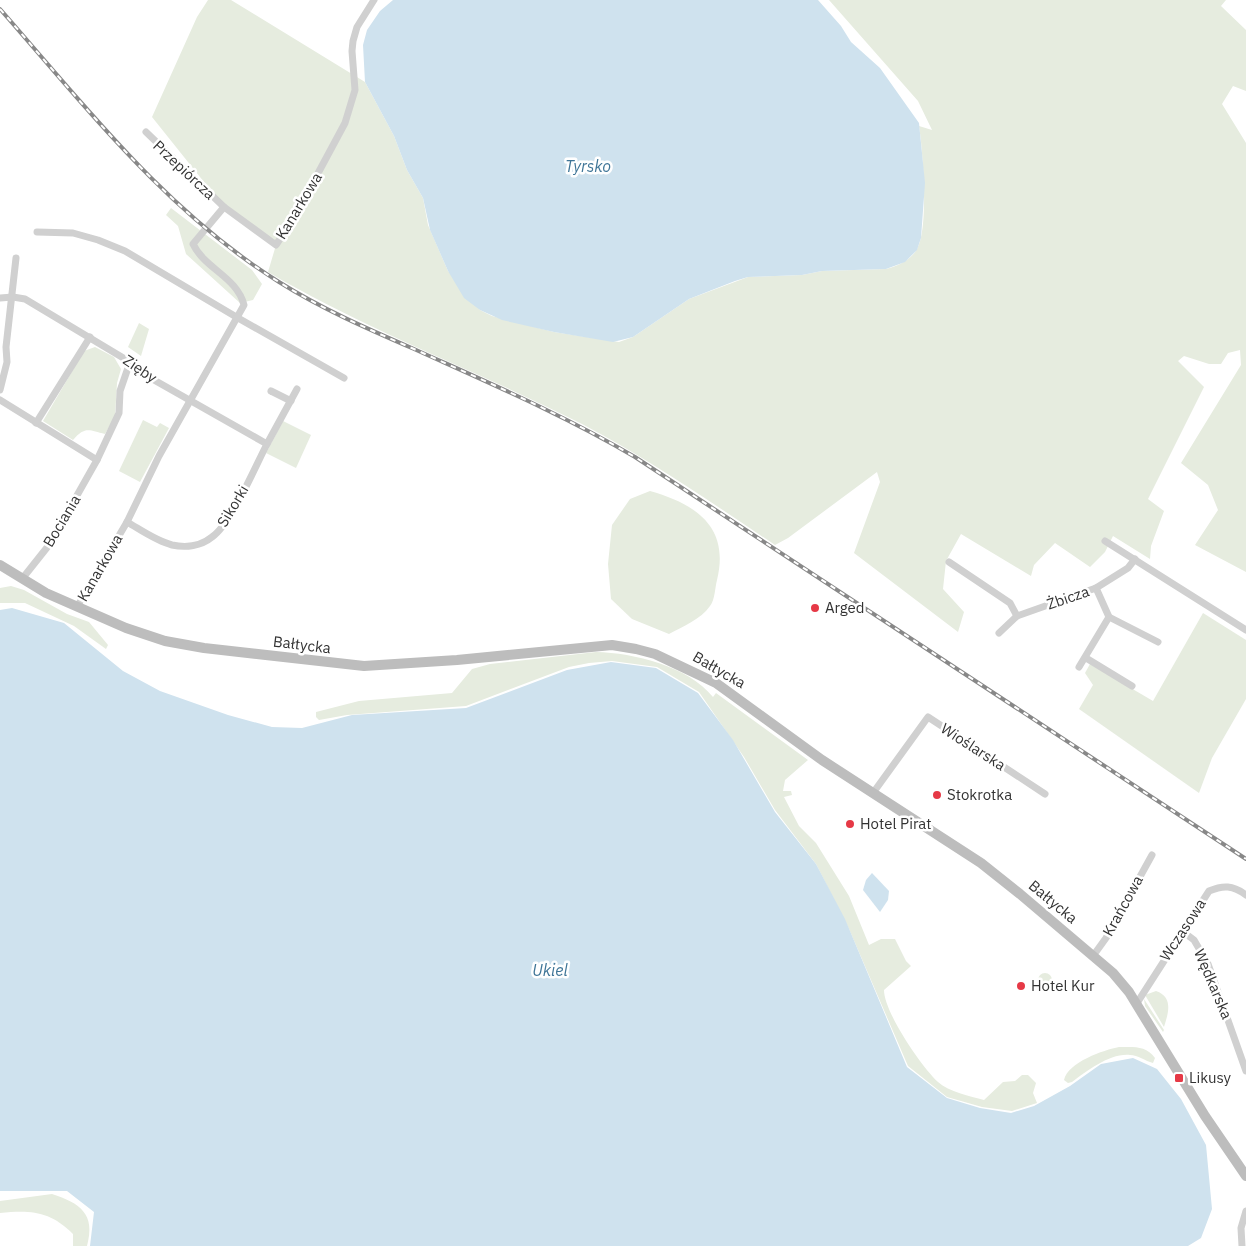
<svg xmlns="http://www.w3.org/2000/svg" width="1246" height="1246" viewBox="0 0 1246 1246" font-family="'IBM Plex Sans',sans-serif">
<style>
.green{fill:#e6ecdf}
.water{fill:#cfe2ee}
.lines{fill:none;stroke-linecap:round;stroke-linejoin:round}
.street{stroke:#d0d0d0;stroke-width:7}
.secondary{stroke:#bdbdbd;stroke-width:10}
.rail-casing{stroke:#888;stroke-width:4}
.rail{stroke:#fff;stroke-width:2;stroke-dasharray:5.5;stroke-linecap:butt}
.poi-dot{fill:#e63946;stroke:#fff;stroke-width:2}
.labels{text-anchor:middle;stroke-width:5;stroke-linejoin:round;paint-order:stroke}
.street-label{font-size:15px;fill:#333;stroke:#fff}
.poi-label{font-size:15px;fill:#333;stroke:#fff;text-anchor:start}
.water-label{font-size:16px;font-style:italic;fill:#3f7597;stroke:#fff}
</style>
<rect width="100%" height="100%" fill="#fff"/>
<g class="green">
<path d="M 208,0 L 231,0 L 365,82 L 394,136 L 407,170 L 423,198 L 428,225 L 448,271 L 480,310 L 492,316 L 554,332 L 619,342 L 633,337 L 689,299 L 748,277 L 802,275 L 822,271 L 886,269 C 898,266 911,260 917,249 C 929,229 923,151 919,126 L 932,130 L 918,101 L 829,0 L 1226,0 L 1221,6 L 1246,30 L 1246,91 L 1233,86 L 1222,104 L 1246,143 L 1246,572 L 1195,545 L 1218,510 L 1208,485 L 1181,463 L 1241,365 L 1240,350 L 1228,353 L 1221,364 L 1209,364 L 1184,356 L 1178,361 L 1204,387 L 1148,499 L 1164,511 L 1151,546 L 1150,559 L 1113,536 L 1105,552 L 1090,567 L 1055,543 L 1034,565 L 1031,576 L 961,534 L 946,561 L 943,589 L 964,612 L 958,632 L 854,553 L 880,482 L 877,472 L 788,538 L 775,545 C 712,503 649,459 582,424 C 478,371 368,331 268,272 L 276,245 L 224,207 L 152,117 L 197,17 Z"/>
<polygon points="171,208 252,270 262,284 253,300 240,303 186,254 178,226 166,215"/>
<polygon points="139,323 149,329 141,356 128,347"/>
<path d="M 95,347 L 114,357 L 121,369 L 117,383 L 115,417 L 105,434 C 89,430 85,426 73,440 L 43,421 L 84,351 Z"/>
<polygon points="143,420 157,427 160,423 169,428 140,482 119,471"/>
<polygon points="283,421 311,435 296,468 266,453"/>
<path d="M 650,491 C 696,504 730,527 717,580 C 715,587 715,600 710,606 C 701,619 682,627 669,634 L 632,619 L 611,599 L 608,564 L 612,525 L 630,499 Z"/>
<polygon points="11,586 24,590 67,614 89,622 108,645 106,649 74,626 25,603 0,603 0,588"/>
<polygon points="1203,613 1246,640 1246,699 1212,758 1199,793 1079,709 1093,685 1085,673 1090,664 1153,701"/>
<path d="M 596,652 C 634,653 688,666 713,697 L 716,693 L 808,760 L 785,780 L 783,791 L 791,791 L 792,795 L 784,797 L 799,826 L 816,843 L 849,896 L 869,945 L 881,939 L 895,939 L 906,961 L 911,966 L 884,990 C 884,1012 921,1066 938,1082 C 949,1092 970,1096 984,1100 L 1003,1082 L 1015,1081 L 1022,1075 L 1028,1075 L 1036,1083 L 1033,1093 L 1037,1103 L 1012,1111 L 982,1107 L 947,1097 L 908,1066 L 849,929 L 816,864 L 775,810 L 744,757 L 699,692 L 657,667 L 612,661 L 589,663 L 569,667 L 466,706 L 347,715 L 319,720 L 316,717 L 316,712 L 359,701 L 452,693 L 472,669 L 490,664 Z"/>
<circle cx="1045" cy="980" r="7"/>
<path d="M 1156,991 C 1174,997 1168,1014 1164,1027 L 1145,995 Z"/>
<polygon points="1144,999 1164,1030 1163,1032 1145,1006"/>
<path d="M 1119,1047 C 1133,1047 1146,1045 1155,1058 L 1153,1063 C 1145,1061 1138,1055 1130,1055 C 1110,1053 1087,1071 1072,1082 L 1068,1083 L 1064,1080 C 1068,1062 1104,1050 1119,1047 Z"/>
<path d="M 52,1194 C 80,1203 96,1214 87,1246 L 73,1246 L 73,1234 C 50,1211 31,1210 0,1213 L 0,1201 Z"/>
</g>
<g class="water">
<polygon points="393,0 818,0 841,26 851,42 880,68 919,123 925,183 921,238 917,250 905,262 886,269 822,271 802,275 748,277 735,281 689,299 633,337 613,342 554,332 502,320 480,310 464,298 448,271 430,230 423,198 407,170 394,136 365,82 363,45 367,30 380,11"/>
<polygon points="12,608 64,623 123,671 160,691 228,715 272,727 302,728 352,715 466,708 567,670 611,662 656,668 698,693 733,740 775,812 816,864 845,919 907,1067 947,1098 980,1108 1011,1113 1034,1106 1070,1086 1101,1064 1133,1058 1157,1069 1181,1099 1206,1145 1212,1209 1201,1238 1188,1246 90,1246 94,1212 67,1191 0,1191 0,610"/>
<polygon points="872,873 889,891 888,900 880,912 863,890 866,880"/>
</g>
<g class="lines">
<g class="street">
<polyline points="146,132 224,207"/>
<polyline points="37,232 73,233 98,240 125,251 238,318 344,378"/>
<path d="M 0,298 L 13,297 L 25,299 L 130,362 L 147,376 L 267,444 C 255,467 231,524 212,537 C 201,546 186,548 172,545 C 156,541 141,530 127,522"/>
<polyline points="0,390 7,362 6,347 16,258"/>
<polyline points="271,391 291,401"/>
<polyline points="0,400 97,460"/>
<polyline points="36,423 90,337"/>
<polyline points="267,444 297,389"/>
<polyline points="1105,541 1246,630"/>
<polyline points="949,562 1010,603 1017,616"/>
<polyline points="22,579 49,545 97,460 119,413 120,391 130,362"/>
<path d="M 77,607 L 127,522 L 159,456 L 244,305 C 237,277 205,269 193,244 L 224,207 L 276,245 L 295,216 L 345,123 L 355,90 L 352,51 L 353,41 L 357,27 L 374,0"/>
<polyline points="1109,617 1158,642"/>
<polyline points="999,633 1017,616 1096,588 1128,568 1135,559"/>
<polyline points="1086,658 1132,686"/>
<polyline points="1079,667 1109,617 1096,588"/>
<polyline points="873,793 928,717 1045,794"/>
<polyline points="1182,931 1194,940 1208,964 1246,1071"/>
<polyline points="1093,956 1106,938 1152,855"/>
<path d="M 1137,1003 L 1209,891 C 1223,885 1233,885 1246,895"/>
<polyline points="1242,1246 1241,1228 1246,1211"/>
</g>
<polyline class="secondary" points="0,565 46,593 126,628 165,641 204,648 364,666 457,660 612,645 636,649 655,654 716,683 822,760 981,863 1020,894 1113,973 1129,992 1205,1116 1246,1176"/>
<g class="rail-casing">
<path id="rail" d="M 0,9 C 86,107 167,212 279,282 C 322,309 368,329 414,349 C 489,383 564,415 635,457 L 1246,859"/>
</g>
<use href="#rail" class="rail"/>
</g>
<g class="poi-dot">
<circle cx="815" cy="608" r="5"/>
<circle cx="937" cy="795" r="5"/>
<circle cx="850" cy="824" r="5"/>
<circle cx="1021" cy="986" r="5"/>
<rect x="1174" y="1073" width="10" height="10" rx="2.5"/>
</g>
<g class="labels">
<g class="street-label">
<text transform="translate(184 170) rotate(43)" y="5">Przepiórcza</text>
<text transform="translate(299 206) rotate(-59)" y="5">Kanarkowa</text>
<text transform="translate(140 369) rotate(34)" y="5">Zięby</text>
<text transform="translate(233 506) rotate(-59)" y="5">Sikorki</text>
<text transform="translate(62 521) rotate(-59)" y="5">Bociania</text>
<text transform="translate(100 568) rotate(-60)" y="5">Kanarkowa</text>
<text transform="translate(1068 598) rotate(-19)" y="5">Żbicza</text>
<text transform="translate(302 645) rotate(7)" y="5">Bałtycka</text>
<text transform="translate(719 670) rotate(30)" y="5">Bałtycka</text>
<text transform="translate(973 747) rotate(33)" y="5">Wioślarska</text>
<text transform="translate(1053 902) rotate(40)" y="5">Bałtycka</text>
<text transform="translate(1123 906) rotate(-61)" y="5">Krańcowa</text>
<text transform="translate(1183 930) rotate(-57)" y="5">Wczasowa</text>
<text transform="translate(1213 984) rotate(67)" y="5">Wędkarska</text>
</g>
<g class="poi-label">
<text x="825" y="613">Arged</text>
<text x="947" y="800">Stokrotka</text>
<text x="860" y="829">Hotel Pirat</text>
<text x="1031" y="991">Hotel Kur</text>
<text x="1189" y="1083">Likusy</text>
</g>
<g class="water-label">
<text x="588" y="172">Tyrsko</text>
<text x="550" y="976">Ukiel</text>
</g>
</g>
</svg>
